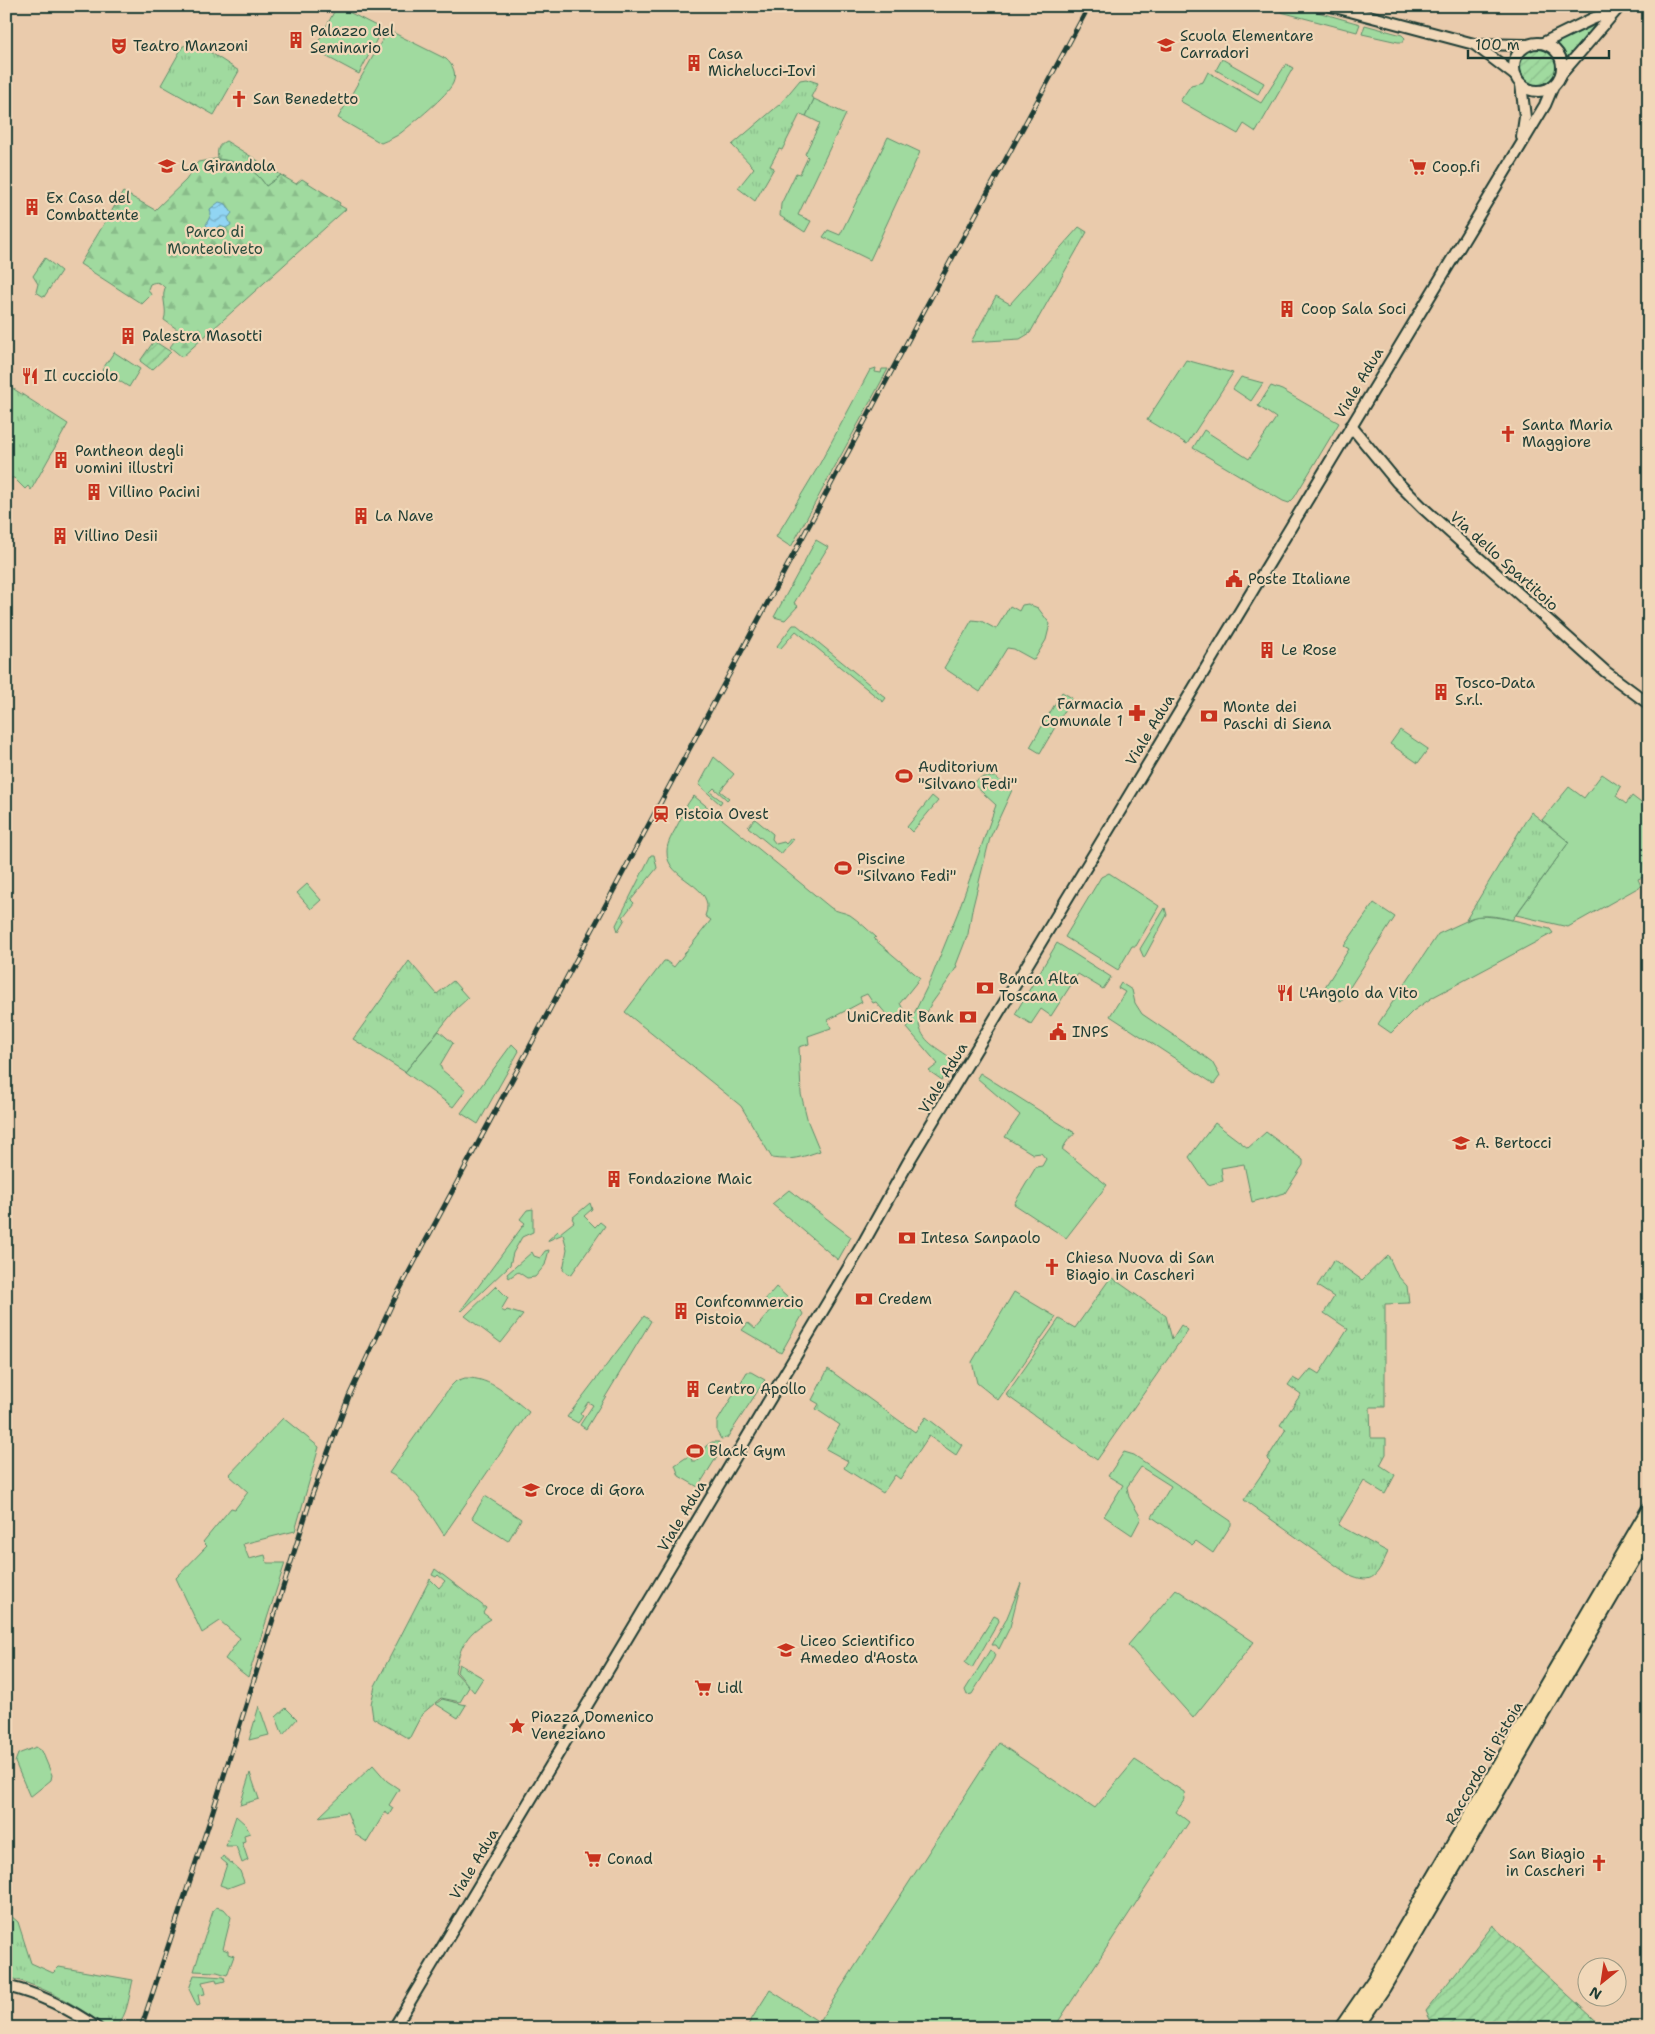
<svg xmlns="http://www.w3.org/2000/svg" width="1655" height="2034" viewBox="0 0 1655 2034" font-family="'Shantell Sans',sans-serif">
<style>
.grass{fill:#a0da9f;stroke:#608c6a}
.forest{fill:url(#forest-firs);stroke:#608c6a}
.park{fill:url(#park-tufts);stroke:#608c6a}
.garden{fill:url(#garden-furrows);stroke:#608c6a}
.water{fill:url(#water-waves);stroke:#6398a7}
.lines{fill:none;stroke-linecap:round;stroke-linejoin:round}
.secondary-casing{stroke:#1f3d34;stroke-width:14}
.highway-casing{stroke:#1f3d34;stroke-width:18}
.secondary{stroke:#f1d8b9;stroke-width:10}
.highway{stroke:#f8deab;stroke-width:14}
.rail-casing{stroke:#1f3d34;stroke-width:5}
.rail{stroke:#f1d8b9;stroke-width:3;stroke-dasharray:9;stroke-linecap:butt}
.labels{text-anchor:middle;stroke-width:4.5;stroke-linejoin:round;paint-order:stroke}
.poi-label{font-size:15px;fill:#1f3d34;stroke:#f1d8b9;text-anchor:start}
.park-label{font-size:15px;fill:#2c4d3f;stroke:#f1d8b9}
.street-label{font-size:15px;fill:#1f3d34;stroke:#f1d8b9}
</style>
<defs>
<pattern id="forest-firs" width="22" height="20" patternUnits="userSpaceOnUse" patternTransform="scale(1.25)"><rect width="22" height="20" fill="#a0da9f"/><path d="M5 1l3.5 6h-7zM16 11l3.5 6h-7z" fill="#89bc8a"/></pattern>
<pattern id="park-tufts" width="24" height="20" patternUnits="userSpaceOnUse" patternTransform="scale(1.25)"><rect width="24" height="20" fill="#a0da9f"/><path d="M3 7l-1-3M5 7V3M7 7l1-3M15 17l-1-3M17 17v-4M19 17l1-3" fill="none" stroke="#89bc8a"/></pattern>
<pattern id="garden-furrows" width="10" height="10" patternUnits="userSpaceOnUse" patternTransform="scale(1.25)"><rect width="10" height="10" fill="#a0da9f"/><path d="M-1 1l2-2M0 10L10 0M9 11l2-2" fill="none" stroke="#89bc8a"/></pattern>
<pattern id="water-waves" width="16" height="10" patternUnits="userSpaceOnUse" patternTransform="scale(1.25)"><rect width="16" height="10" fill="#91d5f3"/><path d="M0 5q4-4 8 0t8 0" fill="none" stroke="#76aec6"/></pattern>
</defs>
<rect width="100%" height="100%" fill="#eacbac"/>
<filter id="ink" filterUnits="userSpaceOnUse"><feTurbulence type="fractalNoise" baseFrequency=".02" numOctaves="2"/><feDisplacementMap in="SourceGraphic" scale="10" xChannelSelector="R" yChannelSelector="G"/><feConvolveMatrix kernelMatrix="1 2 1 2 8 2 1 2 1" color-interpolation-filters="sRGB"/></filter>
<g filter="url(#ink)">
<g class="grass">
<polygon points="337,6 382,29 359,74 314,50"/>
<polygon points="1283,6 1296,6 1360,24 1357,32 1281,12"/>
<polygon points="1365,25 1402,35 1405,38 1403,42 1398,42 1362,34"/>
<polygon points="1594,26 1566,60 1555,43"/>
<path d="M 388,30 L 446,59 C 453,65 457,74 453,83 C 448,95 413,123 402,132 C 396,137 388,140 381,143 L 338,118 Z"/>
<polygon points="1222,59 1264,83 1258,94 1216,70"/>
<polygon points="1286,64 1293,68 1256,132 1244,124 1238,134 1180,101 1191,85 1203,82 1208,72 1261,103"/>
<polygon points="814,99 846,114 798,215 811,221 805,232 780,216 781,204 796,173 800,174 808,157 805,154 820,123 806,116"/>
<polygon points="888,137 920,152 870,260 823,237 828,230 840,235"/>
<polygon points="114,352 140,369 129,387 102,370"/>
<polygon points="1186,360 1233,373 1187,444 1147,420"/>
<polygon points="876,368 875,372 881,373 882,369 888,369 791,547 776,537 818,467 870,370"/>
<polygon points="1241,377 1263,383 1251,401 1233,389"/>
<polygon points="1271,386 1282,390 1339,423 1294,498 1289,503 1283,501 1193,448 1204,430 1249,459 1276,418 1258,406"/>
<polygon points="816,540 828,547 794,603 798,606 785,620 774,617"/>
<polygon points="1028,604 1038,608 1050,624 1046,640 1034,660 1014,649 1007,648 980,692 944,668 972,620 981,621 996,629 1010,606 1019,611 1022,605"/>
<polygon points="793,625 797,625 886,698 883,702 796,631 780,649 777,646"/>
<polygon points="1062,692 1072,698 1040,753 1030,747"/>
<polygon points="1400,730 1428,749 1418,763 1390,744"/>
<polygon points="714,757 734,774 720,791 729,798 727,800 714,788 710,792 722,801 720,804 699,785"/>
<polygon points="1602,774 1621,787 1616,796 1626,804 1632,796 1649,809 1649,882 1646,883 1643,877 1638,879 1641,886 1568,927 1516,915 1569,842 1542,820 1569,787 1584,798"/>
<path d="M 984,777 L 995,777 L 1012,790 L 990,838 L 972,910 L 968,934 L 956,965 L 957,966 C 946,987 929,1003 919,1025 C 924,1045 940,1048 954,1061 L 942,1080 L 929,1071 L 938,1064 L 907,1028 L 930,981 L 958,912 L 996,805 L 972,783 Z"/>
<path d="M 694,796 L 831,908 C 837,912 844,912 850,915 C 859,921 868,930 876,937 L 874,939 L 920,978 L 900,1003 L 905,1014 L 902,1021 L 892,1021 L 876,1002 L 873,1003 L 867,994 L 860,997 L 862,1002 L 828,1020 L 831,1028 L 808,1036 L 809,1044 L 799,1047 L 801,1094 L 808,1122 L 820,1151 C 803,1157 790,1161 772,1158 L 741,1106 L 625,1012 L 664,961 L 666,961 L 674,967 L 711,920 L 705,916 C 718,884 665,881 667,851 C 667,842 673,834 677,826 C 682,817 686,803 694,796 Z"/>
<polygon points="932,796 938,801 912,832 907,827"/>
<polygon points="755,819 773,834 772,839 776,844 784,842 786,844 791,838 793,839 781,854 748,827"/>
<polygon points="651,855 654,855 657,868 631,900 634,903 623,917 625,919 618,931 616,925"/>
<polygon points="1109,873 1159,906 1136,946 1132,946 1118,970 1065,937 1101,877"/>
<polygon points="307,884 321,900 311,909 297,893"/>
<polygon points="1374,903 1395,917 1341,1001 1323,990 1349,949 1344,946"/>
<polygon points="1165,908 1167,915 1144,958 1140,949"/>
<path d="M 1477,916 C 1502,916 1526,923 1550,929 L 1553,933 L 1433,997 L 1413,1011 L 1391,1033 L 1378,1024 L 1438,934 Z"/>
<polygon points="1057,943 1111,977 1103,989 1078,974 1051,1016 1041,1009 1031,1024 1015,1014"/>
<polygon points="1121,983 1132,990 1135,1003 1142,1014 1204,1056 1212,1062 1220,1076 1214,1084 1110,1016 1125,992 1118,988"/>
<polygon points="439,1031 453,1043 440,1065 442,1070 466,1090 453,1107 405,1072"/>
<polygon points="512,1044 519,1051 478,1124 461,1113"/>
<polygon points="980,1073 1075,1133 1072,1137 1070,1137 1062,1149 1107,1185 1066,1238 1014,1204 1036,1167 1042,1166 1046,1159 1041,1153 1033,1154 1005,1137 1020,1115 977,1078"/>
<polygon points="1215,1123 1248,1148 1266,1132 1303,1160 1303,1165 1285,1193 1252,1202 1244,1164 1221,1168 1223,1181 1208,1185 1189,1157"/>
<polygon points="789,1190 851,1237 838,1260 772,1204"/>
<polygon points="590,1203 592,1209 584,1216 595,1227 600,1222 605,1226 571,1275 563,1270 567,1249 563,1234 547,1241 558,1231 560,1233 574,1222 572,1218"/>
<polygon points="533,1209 533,1232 522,1237 513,1253 510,1265 462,1311 461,1310 525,1223 520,1219 527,1210"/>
<polygon points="549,1250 545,1265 535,1277 527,1278 518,1272 509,1278 507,1274 532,1252 534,1256 540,1258 545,1251"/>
<polygon points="496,1286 508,1298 501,1310 505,1312 507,1310 523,1315 501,1343 465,1316"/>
<polygon points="776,1287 800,1309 803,1314 781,1353 742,1330 748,1323 755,1329 772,1309 764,1301"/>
<polygon points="1014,1292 1056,1317 998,1400 977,1383 972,1362"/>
<polygon points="644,1316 651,1321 586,1429 580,1425 593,1405 588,1402 580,1414 583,1416 578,1423 567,1417"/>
<polygon points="747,1372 751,1372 765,1380 727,1438 721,1439 717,1432 717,1422"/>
<path d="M 465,1378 C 491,1377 510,1397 529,1412 L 444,1535 C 429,1512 414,1485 389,1473 L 450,1387 L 456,1381 Z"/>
<polygon points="283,1418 319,1447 295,1531 243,1544 249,1559 265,1555 267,1563 285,1563 248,1677 225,1659 240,1638 220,1621 202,1633 176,1578 207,1546 203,1542 231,1508 235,1509 248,1492 229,1475"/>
<polygon points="712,1442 719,1442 721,1450 698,1487 679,1476 675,1465 690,1455 692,1461 697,1461 706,1446"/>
<polygon points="1124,1452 1134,1455 1231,1521 1231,1525 1213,1553 1196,1541 1192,1545 1152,1517 1171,1486 1141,1467 1127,1487 1129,1497 1141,1518 1132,1535 1104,1516 1123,1485 1108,1476"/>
<polygon points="485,1496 521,1519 508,1541 472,1518"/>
<polygon points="1021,1583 1010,1627 999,1649 996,1645 992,1645 1006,1620"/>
<polygon points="1176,1589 1254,1642 1193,1718 1128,1645"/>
<polygon points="994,1616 998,1618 999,1621 972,1668 965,1663"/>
<polygon points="990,1650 995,1653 994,1658 972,1694 967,1695 965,1690"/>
<polygon points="459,1664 483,1678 474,1692 457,1672"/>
<polygon points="442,1699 466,1705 458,1718 436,1704"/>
<polygon points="259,1706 269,1735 249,1740"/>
<polygon points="286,1708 297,1719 283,1735 276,1717"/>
<polygon points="999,1743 1095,1808 1135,1760 1184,1792 1185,1799 1176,1812 1189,1822 1054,2028 746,2028 770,1990 819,2022"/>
<polygon points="36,1747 42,1751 52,1775 51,1780 30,1797 15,1762 18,1754"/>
<polygon points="373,1765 387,1781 399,1789 389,1805 393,1808 389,1815 385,1812 367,1842 356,1835 347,1812 319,1817"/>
<polygon points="250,1773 259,1799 240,1805"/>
<polygon points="236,1816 245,1824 250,1833 244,1835 245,1841 242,1842 248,1860 242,1863 236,1846 226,1846"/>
<polygon points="223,1856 240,1871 244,1882 228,1888 220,1885 227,1864 221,1859"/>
<polygon points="216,1907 224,1909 231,1917 223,1949 228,1951 228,1954 234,1956 227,1975 217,1972 194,1971 213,1911"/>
<polygon points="194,1975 224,1977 225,1981 217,1983 216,1979 202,1982 205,1994 198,1995 200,2005 197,2006 189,1989"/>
</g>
<path class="forest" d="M 215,159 C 236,161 255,168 266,186 L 281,175 L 296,184 L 302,179 L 340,203 L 339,205 L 346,209 L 182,357 L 170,347 L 176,339 L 177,329 L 164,320 C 168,309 161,299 165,288 C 160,282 157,281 150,284 L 148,289 L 151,295 L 142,304 L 80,264 L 123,192 L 155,210 L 186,180 L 198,162 Z"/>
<g class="park">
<polygon points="196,43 239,71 214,115 161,85 183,46"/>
<polygon points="806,79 818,83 811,97 814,99 806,116 800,114 782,150 779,149 770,166 774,168 755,201 738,188 754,168 732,145 780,104 800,80"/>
<path d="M 226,141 L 281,175 L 266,186 C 256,169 237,161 218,159 C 217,151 217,145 226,141 Z"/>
<polygon points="1079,227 1087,232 1030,333 1020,339 971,342 996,296 1010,304"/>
<polygon points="45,258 61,271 44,297 36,292 38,284 33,276"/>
<polygon points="6,384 68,424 31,490 28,486 25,489 14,478 6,478"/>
<path d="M 1531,812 L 1569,842 L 1512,920 C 1496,916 1481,913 1466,920 Z"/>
<polygon points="409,961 437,994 453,981 468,998 456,1009 405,1072 353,1039"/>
<path d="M 1388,1255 L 1397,1275 L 1407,1286 L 1409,1303 L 1385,1304 L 1385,1407 L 1370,1407 L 1371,1438 L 1386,1438 L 1386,1454 L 1380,1465 L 1395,1475 L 1385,1494 L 1364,1481 L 1338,1525 L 1388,1552 C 1377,1575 1374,1586 1348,1574 L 1244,1500 L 1270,1462 L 1267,1459 L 1286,1429 L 1280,1425 L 1301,1394 L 1288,1385 L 1293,1378 L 1300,1382 L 1311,1369 L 1319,1374 L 1348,1329 L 1324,1313 L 1334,1297 L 1317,1286 L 1334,1260 L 1362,1280 Z"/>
<polygon points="1111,1277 1166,1316 1172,1339 1181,1325 1188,1330 1097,1460 1006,1395 1059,1319 1075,1328"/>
<polygon points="828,1369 915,1432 926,1417 962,1445 956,1455 929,1436 900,1479 895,1475 883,1493 844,1468 848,1461 826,1449 840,1425 816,1409 819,1404 812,1400"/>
<path d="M 435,1569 L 486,1608 L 483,1613 L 491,1619 C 467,1633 460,1645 455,1672 L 469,1687 L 460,1702 L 441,1698 L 422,1714 L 409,1739 L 373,1718 L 371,1704 L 375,1686 L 430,1579 L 439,1588 L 445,1581 L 438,1575 L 436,1577 L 432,1575 Z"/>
<path d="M 6,1904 L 12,1910 L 10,1915 L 18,1922 L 31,1963 L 53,1973 L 59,1967 L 133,1980 C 129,1994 127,2028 108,2028 C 77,2005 44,1986 6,1977 Z"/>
</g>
<g class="garden">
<circle cx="1539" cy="67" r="20"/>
<polygon points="154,341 171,352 152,370 140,361"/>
<polygon points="1493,1925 1493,1926 1604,2028 1434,2028 1426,2011"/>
</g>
<polygon class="water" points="219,202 226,204 232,213 228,218 231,225 226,228 220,226 210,232 206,225 211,214 210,209"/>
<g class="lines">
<g class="secondary-casing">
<g id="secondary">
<polyline points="1331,6 1474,44 1528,45"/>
<circle cx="1538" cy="67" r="24"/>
<polyline points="1543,43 1592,19 1615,10"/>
<polyline points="1474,44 1516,76"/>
<polyline points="1562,73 1620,6"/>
<polyline points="1521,84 1525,117 1522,137"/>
<polyline points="1351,426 1397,482 1423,508 1606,672 1649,704"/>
<path d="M 6,1986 C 39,1994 69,2008 97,2028"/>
<polyline points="394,2028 865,1240 909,1161 1545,105 1553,86"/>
</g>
</g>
<g class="highway-casing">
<g id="highway">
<polyline points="1342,2028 1375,1980 1649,1510"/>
<polyline points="1355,2028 1383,1987 1649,1531"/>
</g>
</g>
<use href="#secondary" class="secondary"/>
<use href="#highway" class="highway"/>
<g class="rail-casing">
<polyline id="rail" points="141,2028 210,1820 312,1495 349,1396 393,1302 957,249 1089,6"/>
</g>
<use href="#rail" class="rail"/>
</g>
</g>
<defs>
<g id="building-bare" transform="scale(1.35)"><path d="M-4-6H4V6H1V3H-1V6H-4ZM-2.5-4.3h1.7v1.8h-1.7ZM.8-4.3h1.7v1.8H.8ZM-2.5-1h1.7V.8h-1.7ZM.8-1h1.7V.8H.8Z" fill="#c8321e" stroke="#f1d8b9" stroke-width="2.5" paint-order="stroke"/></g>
<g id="school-bare" transform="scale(1.35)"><path d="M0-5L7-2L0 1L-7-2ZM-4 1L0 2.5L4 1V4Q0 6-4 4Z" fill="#c8321e" stroke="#f1d8b9" stroke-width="2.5" paint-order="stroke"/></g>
<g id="theatre-bare" transform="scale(1.35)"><path d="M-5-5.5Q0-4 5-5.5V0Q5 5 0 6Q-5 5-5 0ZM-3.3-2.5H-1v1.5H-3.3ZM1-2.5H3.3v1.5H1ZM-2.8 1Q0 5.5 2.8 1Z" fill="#c8321e" stroke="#f1d8b9" stroke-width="2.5" paint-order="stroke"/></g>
<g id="church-bare" transform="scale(1.35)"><path d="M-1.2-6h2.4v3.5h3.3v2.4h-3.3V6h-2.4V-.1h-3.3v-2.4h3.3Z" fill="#c8321e" stroke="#f1d8b9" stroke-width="2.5" paint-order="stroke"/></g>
<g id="supermarket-bare" transform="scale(1.35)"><path d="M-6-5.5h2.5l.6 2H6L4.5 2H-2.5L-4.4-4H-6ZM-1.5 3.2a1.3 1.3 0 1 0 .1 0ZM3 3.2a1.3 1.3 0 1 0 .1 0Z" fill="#c8321e" stroke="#f1d8b9" stroke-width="2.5" paint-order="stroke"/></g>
<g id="restaurant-bare" transform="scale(1.35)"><path d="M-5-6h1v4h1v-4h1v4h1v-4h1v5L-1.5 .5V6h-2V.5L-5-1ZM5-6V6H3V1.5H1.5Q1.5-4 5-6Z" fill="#c8321e" stroke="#f1d8b9" stroke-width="2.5" paint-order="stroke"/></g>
<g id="civic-bare" transform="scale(1.35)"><path d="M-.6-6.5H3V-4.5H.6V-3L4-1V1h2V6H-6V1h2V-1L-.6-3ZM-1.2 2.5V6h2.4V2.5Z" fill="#c8321e" stroke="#f1d8b9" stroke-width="2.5" paint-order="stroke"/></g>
<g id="pharmacy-bare" transform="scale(1.35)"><path d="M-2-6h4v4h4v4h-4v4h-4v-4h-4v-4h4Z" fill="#c8321e" stroke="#f1d8b9" stroke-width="2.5" paint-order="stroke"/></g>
<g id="bank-bare" transform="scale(1.35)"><path d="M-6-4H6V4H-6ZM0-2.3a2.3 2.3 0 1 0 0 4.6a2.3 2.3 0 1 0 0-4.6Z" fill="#c8321e" stroke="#f1d8b9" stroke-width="2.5" paint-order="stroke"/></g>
<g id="stadium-bare" transform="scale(1.35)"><path d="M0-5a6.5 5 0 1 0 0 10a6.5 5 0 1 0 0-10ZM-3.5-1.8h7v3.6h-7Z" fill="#c8321e" stroke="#f1d8b9" stroke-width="2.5" paint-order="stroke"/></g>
<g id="station-bare" transform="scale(1.35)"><path d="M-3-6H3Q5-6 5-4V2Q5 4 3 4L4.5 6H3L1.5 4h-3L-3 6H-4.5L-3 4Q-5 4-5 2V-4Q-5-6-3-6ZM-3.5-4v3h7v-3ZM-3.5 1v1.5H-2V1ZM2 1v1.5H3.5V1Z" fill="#c8321e" stroke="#f1d8b9" stroke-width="2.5" paint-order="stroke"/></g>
<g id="sight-bare" transform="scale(1.35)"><path d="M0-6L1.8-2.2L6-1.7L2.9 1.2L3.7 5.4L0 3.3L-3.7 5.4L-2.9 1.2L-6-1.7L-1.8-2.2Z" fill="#c8321e" stroke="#f1d8b9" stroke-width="2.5" paint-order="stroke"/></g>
</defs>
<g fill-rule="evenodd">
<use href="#building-bare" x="296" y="40"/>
<use href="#school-bare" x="1166" y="45"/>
<use href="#theatre-bare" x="119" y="46"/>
<use href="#building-bare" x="694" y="63"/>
<use href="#church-bare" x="239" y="99"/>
<use href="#school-bare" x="167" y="166"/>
<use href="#supermarket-bare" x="1418" y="167"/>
<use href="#building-bare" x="32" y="207"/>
<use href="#building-bare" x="1287" y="309"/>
<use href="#building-bare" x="128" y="336"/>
<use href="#restaurant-bare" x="30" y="376"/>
<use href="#church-bare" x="1508" y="434"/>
<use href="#building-bare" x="61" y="460"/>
<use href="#building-bare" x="94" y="492"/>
<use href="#building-bare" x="361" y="516"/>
<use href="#building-bare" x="60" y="536"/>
<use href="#civic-bare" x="1234" y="579"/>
<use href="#building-bare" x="1267" y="650"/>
<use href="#building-bare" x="1441" y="692"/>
<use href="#pharmacy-bare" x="1137" y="713"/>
<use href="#bank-bare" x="1209" y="716"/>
<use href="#stadium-bare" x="904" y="776"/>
<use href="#station-bare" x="661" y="814"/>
<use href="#stadium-bare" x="843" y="868"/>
<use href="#bank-bare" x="985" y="988"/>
<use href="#restaurant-bare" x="1285" y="993"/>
<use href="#bank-bare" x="968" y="1017"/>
<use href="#civic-bare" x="1058" y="1032"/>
<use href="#school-bare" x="1461" y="1143"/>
<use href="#building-bare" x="614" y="1179"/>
<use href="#bank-bare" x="907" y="1238"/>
<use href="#church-bare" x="1052" y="1267"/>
<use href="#bank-bare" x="864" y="1299"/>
<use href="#building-bare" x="681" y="1311"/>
<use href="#building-bare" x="693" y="1389"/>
<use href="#stadium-bare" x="695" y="1451"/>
<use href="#school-bare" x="531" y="1490"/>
<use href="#school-bare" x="786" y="1650"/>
<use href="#supermarket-bare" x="703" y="1688"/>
<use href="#sight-bare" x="517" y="1726"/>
<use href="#supermarket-bare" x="593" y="1859"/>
<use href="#church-bare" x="1599" y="1863"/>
</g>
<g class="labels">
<g class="poi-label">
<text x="310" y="36">Palazzo del<tspan x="310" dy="17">Seminario</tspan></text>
<text x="1180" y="41">Scuola Elementare<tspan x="1180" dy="17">Carradori</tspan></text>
<text x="133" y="51">Teatro Manzoni</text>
<text x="708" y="59">Casa<tspan x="708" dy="17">Michelucci-Iovi</tspan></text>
<text x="253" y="104">San Benedetto</text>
<text x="181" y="171">La Girandola</text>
<text x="1432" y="172">Coop.fi</text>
<text x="46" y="203">Ex Casa del<tspan x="46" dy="17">Combattente</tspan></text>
<text x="1301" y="314">Coop Sala Soci</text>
<text x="142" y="341">Palestra Masotti</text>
<text x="44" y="381">Il cucciolo</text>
<text x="1522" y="430">Santa Maria<tspan x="1522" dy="17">Maggiore</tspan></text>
<text x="75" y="456">Pantheon degli<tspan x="75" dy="17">uomini illustri</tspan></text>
<text x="108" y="497">Villino Pacini</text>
<text x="375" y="521">La Nave</text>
<text x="74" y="541">Villino Desii</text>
<text x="1248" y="584">Poste Italiane</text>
<text x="1281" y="655">Le Rose</text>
<text x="1455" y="688">Tosco-Data<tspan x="1455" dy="17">S.r.l.</tspan></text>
<text x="1123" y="709" text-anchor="end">Farmacia<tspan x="1123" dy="17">Comunale 1</tspan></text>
<text x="1223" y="712">Monte dei<tspan x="1223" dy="17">Paschi di Siena</tspan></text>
<text x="918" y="772">Auditorium<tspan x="918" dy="17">"Silvano Fedi"</tspan></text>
<text x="675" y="819">Pistoia Ovest</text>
<text x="857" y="864">Piscine<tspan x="857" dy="17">"Silvano Fedi"</tspan></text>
<text x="999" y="984">Banca Alta<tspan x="999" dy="17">Toscana</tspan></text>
<text x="1299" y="998">L'Angolo da Vito</text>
<text x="954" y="1022" text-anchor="end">UniCredit Bank</text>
<text x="1072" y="1037">INPS</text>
<text x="1475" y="1148">A. Bertocci</text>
<text x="628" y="1184">Fondazione Maic</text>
<text x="921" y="1243">Intesa Sanpaolo</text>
<text x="1066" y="1263">Chiesa Nuova di San<tspan x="1066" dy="17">Biagio in Cascheri</tspan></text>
<text x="878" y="1304">Credem</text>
<text x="695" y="1307">Confcommercio<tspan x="695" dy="17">Pistoia</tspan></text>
<text x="707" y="1394">Centro Apollo</text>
<text x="709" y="1456">Black Gym</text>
<text x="545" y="1495">Croce di Gora</text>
<text x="800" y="1646">Liceo Scientifico<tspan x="800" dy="17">Amedeo d'Aosta</tspan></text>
<text x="717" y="1693">Lidl</text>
<text x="531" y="1722">Piazza Domenico<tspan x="531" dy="17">Veneziano</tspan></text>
<text x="1585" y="1859" text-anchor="end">San Biagio<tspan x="1585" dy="17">in Cascheri</tspan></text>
<text x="607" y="1864">Conad</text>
</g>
<g class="park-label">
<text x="215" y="237">Parco di<tspan x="215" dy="17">Monteoliveto</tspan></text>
</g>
<g class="street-label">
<text transform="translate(1359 383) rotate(-59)" y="5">Viale Adua</text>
<text transform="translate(1504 561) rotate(42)" y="5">Via dello Spartitoio</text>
<text transform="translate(1150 730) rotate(-59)" y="5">Viale Adua</text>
<text transform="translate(943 1078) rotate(-59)" y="5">Viale Adua</text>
<text transform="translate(682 1516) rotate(-59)" y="5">Viale Adua</text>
<text transform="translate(1484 1763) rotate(-60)" y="5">Raccordo di Pistoia</text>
<text transform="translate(474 1864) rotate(-59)" y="5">Viale Adua</text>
</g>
</g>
<rect width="1655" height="2034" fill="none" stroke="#f1d8b9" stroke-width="25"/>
<rect x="12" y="12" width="1630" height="2009" fill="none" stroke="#1f3d34" stroke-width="2" filter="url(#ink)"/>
<g transform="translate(1602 1982) rotate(210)"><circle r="24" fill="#f1d8b9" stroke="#9d9a84"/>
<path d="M0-4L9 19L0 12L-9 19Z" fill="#c8321e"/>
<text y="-8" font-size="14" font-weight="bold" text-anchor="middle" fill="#1f3d34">N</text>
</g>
<path d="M1468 50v8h141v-8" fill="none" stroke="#1f3d34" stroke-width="2.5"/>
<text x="1475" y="50" font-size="15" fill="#1f3d34" stroke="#f1d8b9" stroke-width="4" paint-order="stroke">100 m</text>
</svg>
